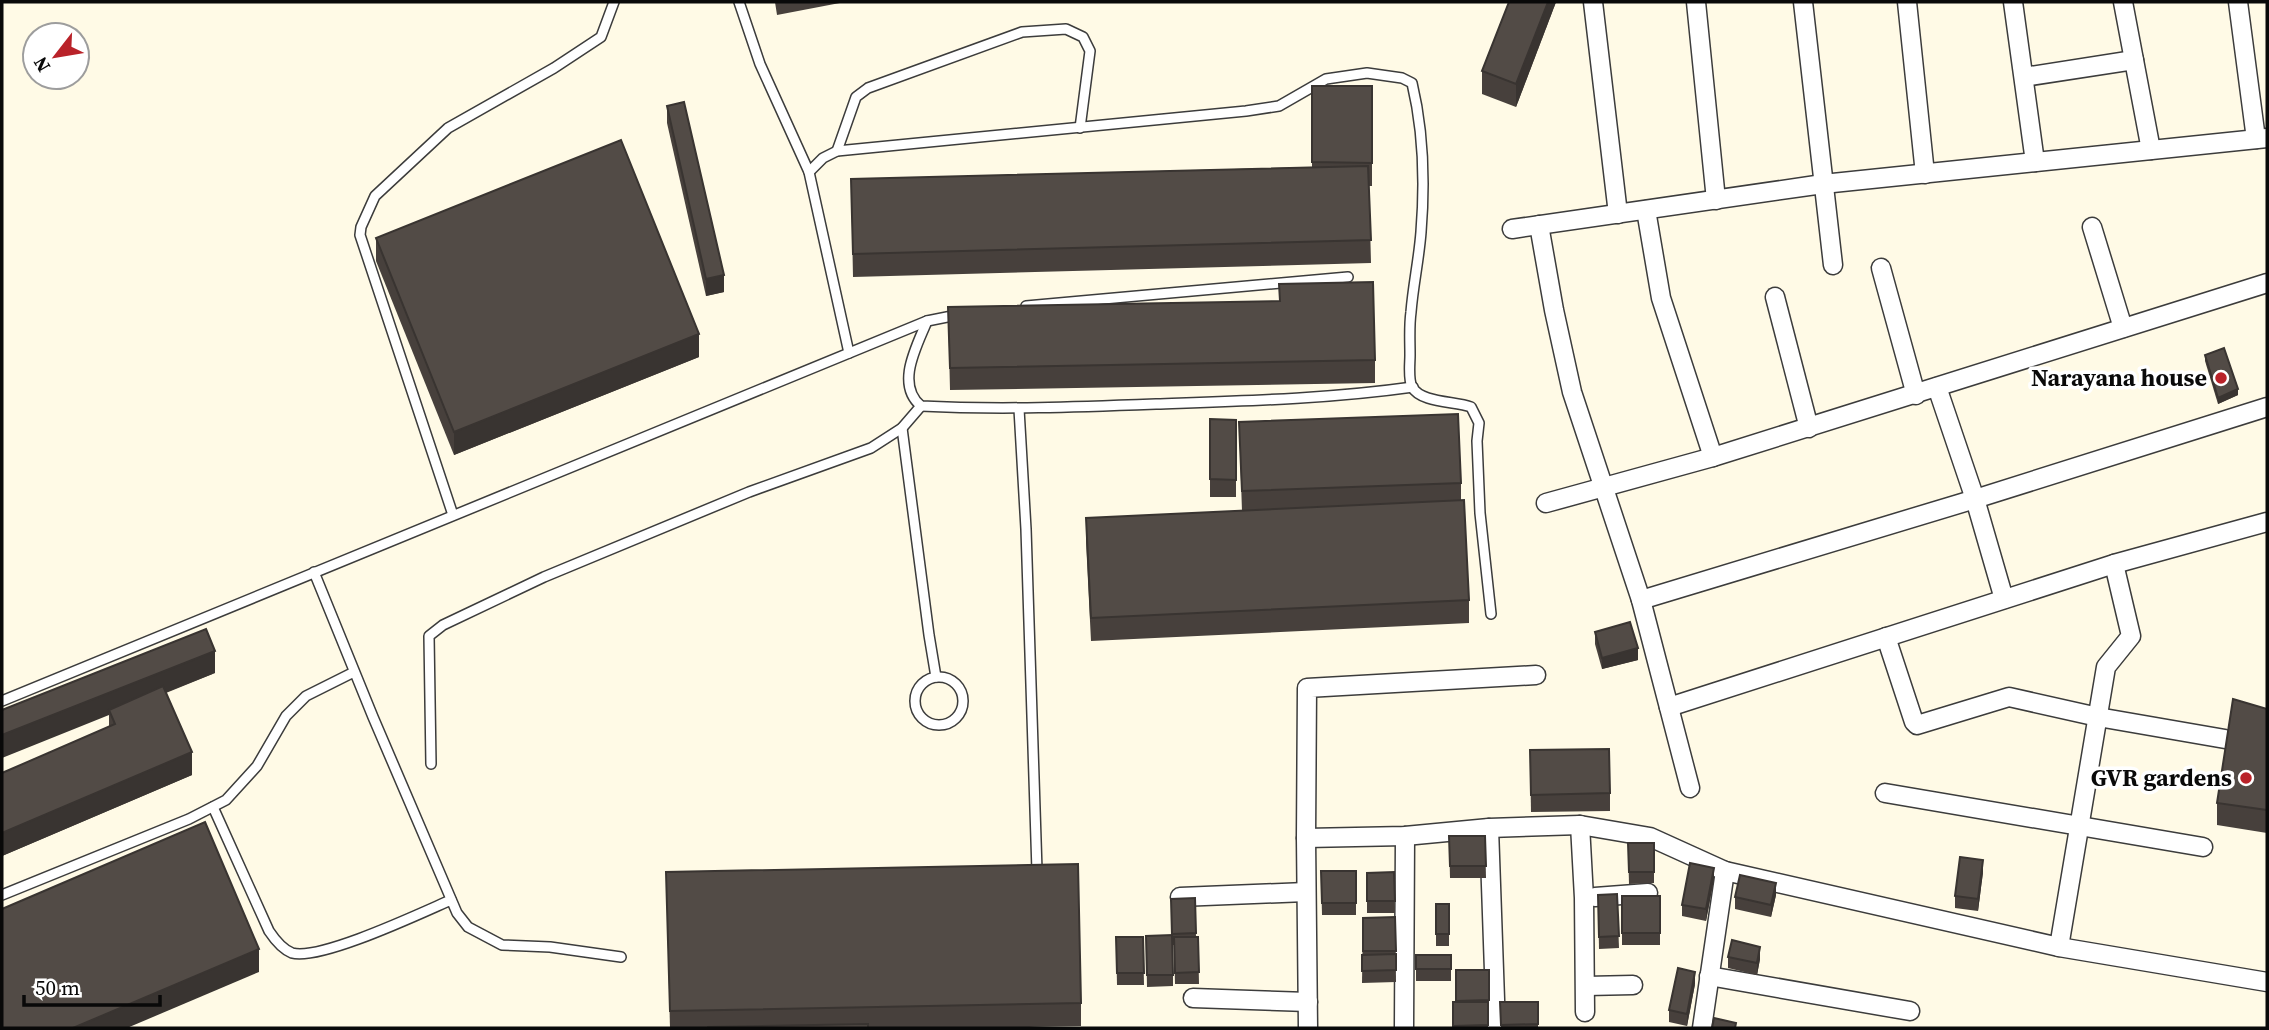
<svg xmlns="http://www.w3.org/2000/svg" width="2269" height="1030" viewBox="0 0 2269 1030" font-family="'Source Serif 4',serif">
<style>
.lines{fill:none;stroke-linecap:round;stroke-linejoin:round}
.lane-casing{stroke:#3c3c3c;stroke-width:12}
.street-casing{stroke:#3c3c3c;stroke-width:21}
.lane{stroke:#fff;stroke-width:9}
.street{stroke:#fff;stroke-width:18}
.wall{fill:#47403c}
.shaded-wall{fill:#393431}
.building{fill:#524b46;stroke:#393431;stroke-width:2}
.poi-dot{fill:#b92229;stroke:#fff;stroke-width:2.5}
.labels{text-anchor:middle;stroke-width:7;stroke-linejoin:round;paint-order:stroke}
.poi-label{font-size:24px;font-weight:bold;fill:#090909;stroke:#fff;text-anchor:end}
</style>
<rect width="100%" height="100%" fill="#fffae6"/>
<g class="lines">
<g class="lane-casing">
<g id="lane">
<polyline points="739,2 760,64 809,172 849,353"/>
<polyline points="837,151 856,97 868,88 1022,32 1066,29 1083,37 1090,51 1080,128"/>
<path d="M 809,172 L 823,158 L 837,151 L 1246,111 L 1279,106 L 1326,79 L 1367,73 L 1402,78 L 1412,83 C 1424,133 1425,182 1421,232 C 1419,259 1413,286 1411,312 C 1409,326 1410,341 1410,355 C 1410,364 1408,379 1412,387 C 1421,403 1455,401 1471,407 L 1479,423 L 1477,441 L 1480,513 L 1491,614"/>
<polyline points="1026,306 1348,277"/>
<path d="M 927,321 C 917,346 895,384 921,406 C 999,410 1078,407 1156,404 C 1242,401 1328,399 1413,387"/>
<polyline points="1019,409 1026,529 1037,871"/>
<polyline points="902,428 929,635 936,677"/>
<polyline points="453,515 360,235 361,227 375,196 448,128 554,68 601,37 614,2"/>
<polyline points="314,572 373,717 457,913 468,927 502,945 550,947 621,957"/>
<circle cx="939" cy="701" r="24"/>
<polyline points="2,701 927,321 957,315"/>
<polyline points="431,764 429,636 443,625 544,577 749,492 871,448 902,428 921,406"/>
<path d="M 213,807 L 269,931 C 275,940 282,949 292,953 C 320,961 421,913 451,900"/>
<polyline points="2,895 189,819 226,800 257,766 286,716 306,696 354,672"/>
</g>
</g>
<g class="street-casing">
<g id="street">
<polyline points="1593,2 1618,214"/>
<polyline points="1696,2 1716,200"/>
<polyline points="1803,2 1833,265"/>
<polyline points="1907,2 1925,174"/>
<polyline points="2013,2 2035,162"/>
<polyline points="2123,2 2151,150"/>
<polyline points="2238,2 2256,139"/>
<polyline points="2024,77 2134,60"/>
<polyline points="1646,210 1661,298 1713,457"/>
<polyline points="1539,225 1554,310 1572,392 1641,600 1690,788"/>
<polyline points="2092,227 2123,328"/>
<polyline points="1512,229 1823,184 2267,138"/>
<polyline points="1881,268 1916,395"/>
<polyline points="1775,297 1809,428"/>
<polyline points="1937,387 1975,499 2004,599"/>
<polyline points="1546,503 1713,457 2267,283"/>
<polyline points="1641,600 1975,499 2267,407"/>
<polyline points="1886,637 1914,722 1917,725 2009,697 2098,717 2225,739"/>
<polyline points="1669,707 2114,564 2267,522"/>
<polyline points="1885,793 2203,847"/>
<polyline points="1580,825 1584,898 1585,1012"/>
<polyline points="1489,828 1496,1028"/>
<polyline points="1306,838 1405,836 1489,828 1580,825 1650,837 1725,871 2059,947 2267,982"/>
<polyline points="1180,897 1306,892"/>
<polyline points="1595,897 1648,893"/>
<polyline points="2059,947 2106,667 2131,636 2114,564"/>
<polyline points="1709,976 1910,1011"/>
<polyline points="1586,986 1633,985"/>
<polyline points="1193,998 1308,1002"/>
<polyline points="1308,1028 1306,838 1307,688 1536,675"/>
<polyline points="1404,1028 1405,836"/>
<polyline points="1702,1028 1725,871"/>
</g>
</g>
<use href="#lane" class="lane"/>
<use href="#street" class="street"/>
</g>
<g class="wall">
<polygon points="775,2 845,2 777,15"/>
<polygon points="1509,2 1556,2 1516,107 1482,94 1482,71"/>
<polygon points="1312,86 1372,86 1372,186 1369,186 1371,263 853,277 851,179 1312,167"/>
<polygon points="667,106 724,292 706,296 667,123"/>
<polygon points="376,238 699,357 454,455 376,261"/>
<polygon points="1279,284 1375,360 1375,383 950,390 948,307 1279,301"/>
<polygon points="2205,355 2238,395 2218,404 2205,361"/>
<polygon points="1210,419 1236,420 1236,497 1210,497"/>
<polygon points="1239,422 1461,483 1461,500 1469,600 1469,623 1091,641 1086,541 1086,518 1242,511"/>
<polygon points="1595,632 1638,660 1602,669 1595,644"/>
<polygon points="215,673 166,693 192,775 2,856 2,773 109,727 109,715 2,710"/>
<polygon points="2267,709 2267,833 2217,825 2217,803"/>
<polygon points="1530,750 1610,793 1610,811 1531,812"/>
<polygon points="1449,836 1485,836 1486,878 1450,878"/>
<polygon points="1628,843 1654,843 1654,883 1629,884"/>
<polygon points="1321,871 1356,871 1356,915 1322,915"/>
<polygon points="666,872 1081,1003 1081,1026 970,1028 670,1028"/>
<polygon points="1394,872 1395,913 1367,913 1367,873"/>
<polygon points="1983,872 1978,911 1955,908 1955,896"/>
<polygon points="1714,879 1706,921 1682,916 1682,905"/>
<polygon points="1617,894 1619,948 1599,949 1598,895"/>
<polygon points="1776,895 1771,917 1735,909 1735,897"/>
<rect x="1622" y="896" width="38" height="49"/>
<polygon points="1195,898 1196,937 1198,937 1199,984 1175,984 1174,945 1173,945 1173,986 1147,987 1146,936 1172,935 1171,899"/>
<rect x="1436" y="904" width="13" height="42"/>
<polygon points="1395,917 1396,982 1362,983 1363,918"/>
<polygon points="1116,937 1143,937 1144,985 1117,985"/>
<rect x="1416" y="955" width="35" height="26"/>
<polygon points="1728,957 1760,959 1757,975 1728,968"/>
<polygon points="1456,970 1489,970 1488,1028 1453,1028 1453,1002 1456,1002"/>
<polygon points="1695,984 1687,1026 1669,1022 1669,1010"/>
<polygon points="1500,1002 1538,1002 1538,1028 1501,1028"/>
</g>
<g class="shaded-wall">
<polygon points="1548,2 1556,2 1516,107 1516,84"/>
<polygon points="724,275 724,292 706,296 706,279"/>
<polygon points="699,334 699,357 454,455 454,432"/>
<polygon points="2238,389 2238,395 2218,404 2218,398"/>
<polygon points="1638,648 1638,660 1602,669 1602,658"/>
<polygon points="215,651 215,673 111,714 109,710 109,715 2,758 2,735"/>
<polygon points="192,752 192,775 2,856 2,833"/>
<polygon points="1983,860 1983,872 1978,911 1978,899"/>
<polygon points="1714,868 1714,879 1706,921 1706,909"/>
<polygon points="1776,883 1776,895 1771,917 1771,905"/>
<polygon points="1760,947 1760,959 1757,975 1757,963"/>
<polygon points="259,949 259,972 127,1028 73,1028"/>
<polygon points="1695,972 1695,984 1687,1026 1687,1014"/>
</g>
<g class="building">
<polygon points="1509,2 1548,2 1516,84 1482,71"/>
<polygon points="1312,86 1372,86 1372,163 1312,162"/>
<polygon points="684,102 724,275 706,279 667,106"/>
<polygon points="621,140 699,334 454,432 376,238"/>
<polygon points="1368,166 1371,240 853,254 851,179"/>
<polygon points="1373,282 1375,360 950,368 948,307 1280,301 1279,284"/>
<polygon points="2224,348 2238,389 2218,398 2205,355"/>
<polygon points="1458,414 1461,483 1242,491 1239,422"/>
<polygon points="1210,419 1236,420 1236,480 1210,479"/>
<polygon points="1464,500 1469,600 1091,618 1086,518"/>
<polygon points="1630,622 1638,648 1602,658 1595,632"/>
<polygon points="206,629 215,651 2,735 2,710"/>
<polygon points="163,686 192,752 2,833 2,773 115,724 109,710"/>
<polygon points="2233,699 2267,709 2267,810 2217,803"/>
<polygon points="1609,749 1610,793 1531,795 1530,750"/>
<polygon points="205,822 259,949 73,1028 2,1028 2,909"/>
<polygon points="1449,836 1485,836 1486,866 1450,866"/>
<polygon points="1628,843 1654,843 1654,872 1629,872"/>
<polygon points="1960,857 1983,860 1978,899 1955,896"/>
<polygon points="1690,863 1714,868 1706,909 1682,905"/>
<polygon points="1078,864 1081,1003 670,1011 666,872"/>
<polygon points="1321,871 1356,871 1356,903 1322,903"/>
<polygon points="1394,872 1395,901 1367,901 1367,873"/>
<polygon points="1740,875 1776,883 1771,905 1735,897"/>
<polygon points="1617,894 1619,936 1599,937 1598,895"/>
<rect x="1622" y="896" width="38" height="37"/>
<polygon points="1195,898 1196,933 1172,934 1171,899"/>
<rect x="1436" y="904" width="13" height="30"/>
<polygon points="1395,917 1396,951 1363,951 1363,918"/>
<polygon points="1172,935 1173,975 1147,975 1146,936"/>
<polygon points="1116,937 1143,937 1144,973 1117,973"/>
<polygon points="1174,937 1198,937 1199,972 1175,973"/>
<polygon points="1732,940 1760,947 1757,963 1728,957"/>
<polygon points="1396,954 1396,970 1362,971 1362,955"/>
<rect x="1416" y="955" width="35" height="14"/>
<polygon points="1678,968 1695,972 1687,1014 1669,1010"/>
<polygon points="1456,970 1489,970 1489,1000 1456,1001"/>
<polygon points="1453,1002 1488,1002 1488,1025 1453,1026"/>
<polygon points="1500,1002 1538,1002 1538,1024 1501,1025"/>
<polygon points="1714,1018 1736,1023 1735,1028 1712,1028"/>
<polygon points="868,1024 868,1028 708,1028 708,1027"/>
</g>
<g class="poi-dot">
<circle cx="2221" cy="378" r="7"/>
<circle cx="2246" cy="778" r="7"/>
</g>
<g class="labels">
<g class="poi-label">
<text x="2207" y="386">Narayana house</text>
<text x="2232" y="786">GVR gardens</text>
</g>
</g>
<rect width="2269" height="1030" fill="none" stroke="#090909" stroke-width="7"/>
<g transform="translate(56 56) rotate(239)"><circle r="33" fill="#ffffff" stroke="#9d9d9d" stroke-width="2"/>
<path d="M0-5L12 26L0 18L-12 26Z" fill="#b92229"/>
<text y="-10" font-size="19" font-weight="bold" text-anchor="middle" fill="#090909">N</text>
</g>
<path d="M24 995v10h136v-10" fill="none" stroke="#090909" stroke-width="3.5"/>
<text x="35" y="995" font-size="21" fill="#090909" stroke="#ffffff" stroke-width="5" paint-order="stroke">50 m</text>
</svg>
